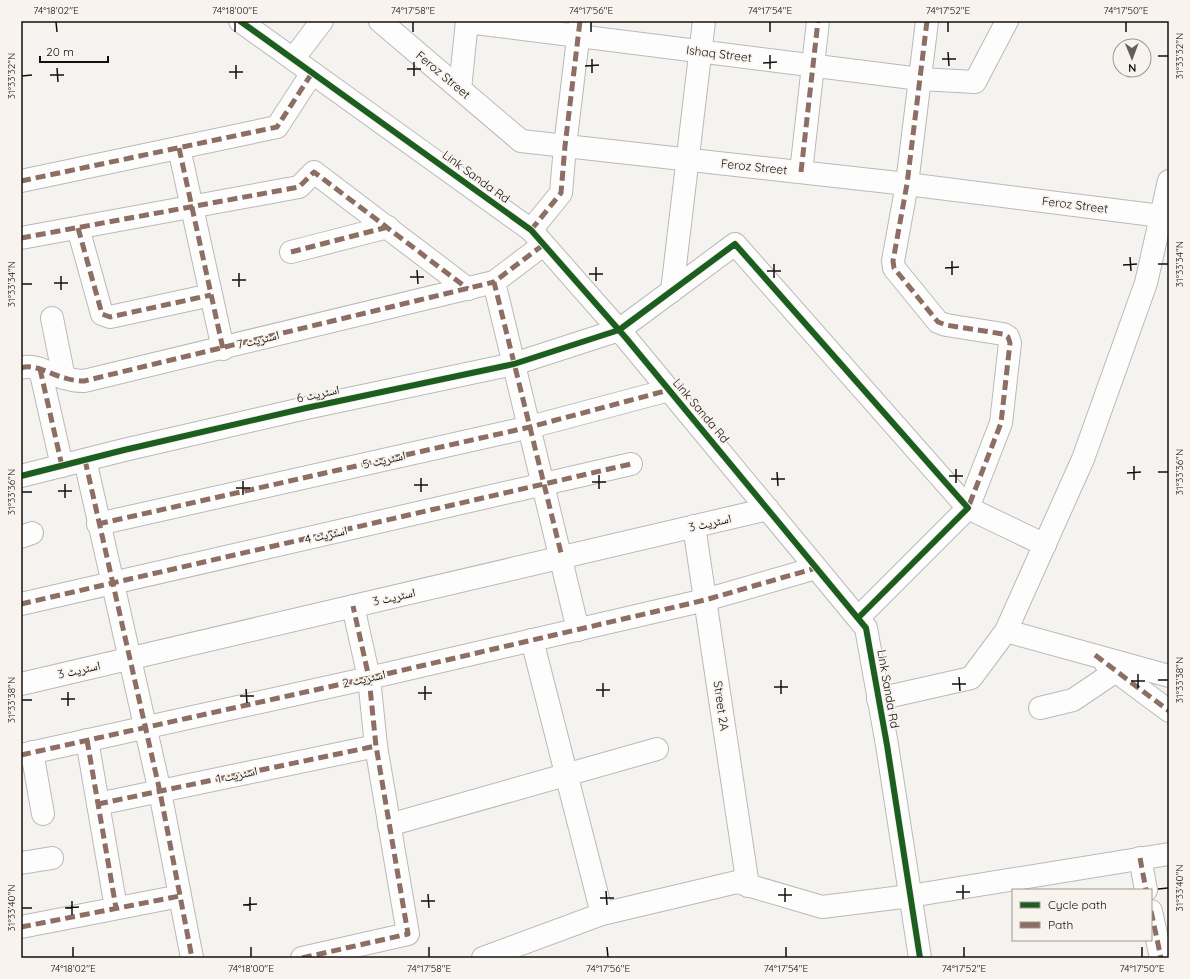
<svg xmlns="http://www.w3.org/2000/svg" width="1190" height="979" viewBox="0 0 1190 979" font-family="Quicksand,'Noto Naskh Arabic',sans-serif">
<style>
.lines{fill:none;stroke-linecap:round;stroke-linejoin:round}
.minor-casing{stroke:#bbb9b7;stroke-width:24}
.minor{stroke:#fefdfd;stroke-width:22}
.quiet{stroke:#8d6e63;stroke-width:5;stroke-dasharray:10 5;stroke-linecap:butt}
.cycleway-casing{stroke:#f8f3ed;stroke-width:8}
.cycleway{stroke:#1b5e20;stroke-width:6}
.ticks{fill:none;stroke:#12100e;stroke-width:1.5}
.labels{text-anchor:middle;stroke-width:3.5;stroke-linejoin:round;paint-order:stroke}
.street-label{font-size:12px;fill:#12100e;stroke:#f8f3ed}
.neatline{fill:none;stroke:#12100e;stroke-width:1.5}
.ticks-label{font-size:10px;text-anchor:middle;fill:#12100e}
</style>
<rect width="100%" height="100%" fill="#f5f3f0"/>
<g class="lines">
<g class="minor-casing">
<g id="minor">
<polyline points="240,21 531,230 626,338 866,628 887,745 920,958"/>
<polyline points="380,21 521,141 907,184 1161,216 1169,219"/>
<polyline points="927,21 907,184 893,261 894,268 938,322 946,325 1003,334 1008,337 1010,343 1001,423 968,508 1045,545"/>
<polyline points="467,22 920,79 975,82 1007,21"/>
<polyline points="293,59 322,21"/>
<polyline points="460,89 467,21"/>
<polyline points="179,148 223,349"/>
<polyline points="801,172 818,21"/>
<polyline points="21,181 277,127 312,73"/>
<polyline points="78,228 102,314 110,317 211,295"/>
<polyline points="531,230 561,193 565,146 580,22"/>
<polyline points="21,238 299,187 314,172 468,289"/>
<polyline points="543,245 494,282 578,630"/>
<polyline points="291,252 388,227"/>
<polyline points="672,291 704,21"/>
<polyline points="52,318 64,378"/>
<path d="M 21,368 C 35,363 51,375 65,378 C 71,380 78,381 84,381 L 494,282"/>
<polyline points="40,369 62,466"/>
<polyline points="85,460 160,792 192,958"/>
<polyline points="21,476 124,450 306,408 514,364 619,330 735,244 968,508 858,618"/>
<polyline points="98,524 530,427 669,390"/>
<polyline points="694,526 748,886"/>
<polyline points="21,537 32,533"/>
<polyline points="21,604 631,464"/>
<polyline points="1006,631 1169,676"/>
<polyline points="532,640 602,914"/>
<polyline points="1106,664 1169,711"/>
<polyline points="21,684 768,509"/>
<polyline points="878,699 971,678 1006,631 1083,459 1146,283 1169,181"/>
<polyline points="1040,708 1073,700 1116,671"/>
<polyline points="87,740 116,908"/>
<polyline points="32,752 43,814"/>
<polyline points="21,755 369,678 705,600 816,568"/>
<polyline points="98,804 376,746"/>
<polyline points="389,825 657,749"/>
<polyline points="1140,858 1146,890"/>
<polyline points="21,863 52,858"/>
<polyline points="1151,911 1161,958"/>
<polyline points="21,927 180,896"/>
<polyline points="302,958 408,934 376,746 369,678 353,606"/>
<polyline points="483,958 602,914 737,882 822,907 910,896 1169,854"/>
</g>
</g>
<use href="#minor" class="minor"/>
<g class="quiet">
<polyline points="927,21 907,184 893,261 894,268 938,322 946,325 1003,334 1008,337 1010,343 1001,423 968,508"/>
<polyline points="179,148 223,349"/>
<polyline points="801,172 818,21"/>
<polyline points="21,181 277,127 312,73"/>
<polyline points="78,228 102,314 110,317 211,295"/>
<polyline points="531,230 561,193 565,146 580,21"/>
<polyline points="21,238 299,187 314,172 468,289"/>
<polyline points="543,245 494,282 562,557"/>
<polyline points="291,252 388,227"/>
<path d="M 21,368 C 35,363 51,375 65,378 C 71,380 78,381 84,381 L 494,282"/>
<polyline points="40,369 62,466"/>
<polyline points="85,460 160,792 192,958"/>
<polyline points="98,524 530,427 669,390"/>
<polyline points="21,604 631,464"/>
<polyline points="1095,655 1169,711"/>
<polyline points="87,740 116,908"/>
<polyline points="21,755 369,678 705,600 816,568"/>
<polyline points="98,804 376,746"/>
<polyline points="1140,858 1146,890"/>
<polyline points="1151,911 1161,958"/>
<polyline points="21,927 180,896"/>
<polyline points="302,958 408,934 376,746 369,678 353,606"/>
</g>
<g class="cycleway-casing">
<g id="cycleway">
<polyline points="240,21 531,230 626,338 866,628 887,745 920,958"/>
<polyline points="21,476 124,450 306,408 514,364 619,330 735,244 968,508 858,618"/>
</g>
</g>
<use href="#cycleway" class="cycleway"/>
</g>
<path class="ticks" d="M 56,22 L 57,32M 235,22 L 235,32M 413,22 L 413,32M 591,22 L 591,32M 770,22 L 770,32M 948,22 L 948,32M 1126,22 L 1126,32M 948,52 L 949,66M 770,55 L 770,69M 1158,56 L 1168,56M 592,59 L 592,73M 942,59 L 956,59M 414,62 L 414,76M 763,63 L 777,62M 236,65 L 236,79M 585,66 L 599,65M 57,68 L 58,82M 407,69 L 421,69M 229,72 L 243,72M 50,75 L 64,75M 22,76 L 32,75M 1130,257 L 1131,271M 952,261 L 952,275M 774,264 L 774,278M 1158,264 L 1168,264M 1123,265 L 1137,264M 596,267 L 596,281M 945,268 L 959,267M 417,270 L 418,284M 767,271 L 781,271M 239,273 L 239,287M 589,274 L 603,274M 61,276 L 61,290M 410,277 L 424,277M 232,280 L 246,280M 54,283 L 68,283M 22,284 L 32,284M 1134,466 L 1134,480M 956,469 L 956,483M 777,472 L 778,486M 1158,472 L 1168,472M 1127,473 L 1141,472M 599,475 L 599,489M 949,476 L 963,476M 421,478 L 421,492M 771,479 L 785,479M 243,481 L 243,495M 592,482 L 606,482M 65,484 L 65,498M 414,485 L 428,485M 236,488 L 250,488M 58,491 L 72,491M 22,492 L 32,492M 1138,674 L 1138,688M 959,677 L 960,691M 781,680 L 781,694M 1158,680 L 1168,680M 1131,681 L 1145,681M 603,683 L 603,697M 952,684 L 966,684M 425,686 L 425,700M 774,687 L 788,687M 246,689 L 247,703M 596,690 L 610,690M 68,692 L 68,706M 418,693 L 432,693M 240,696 L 254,696M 61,699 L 75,699M 22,700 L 32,700M 963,885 L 963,899M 785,888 L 785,902M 1158,889 L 1168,888M 606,891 L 607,905M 956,892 L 970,892M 428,894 L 429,908M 778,895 L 792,895M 250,897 L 250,911M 600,898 L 614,898M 72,901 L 72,915M 421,901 L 435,901M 243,905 L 257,904M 22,908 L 32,908M 65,908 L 79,907M 73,947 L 73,957M 251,947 L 251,957M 429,947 L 429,957M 607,947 L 608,957M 786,947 L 786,957M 964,947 L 964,957M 1142,947 L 1142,957"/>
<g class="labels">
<g class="street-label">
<text transform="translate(719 54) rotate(7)" y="4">Ishaq Street</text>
<text transform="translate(443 75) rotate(40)" y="4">Feroz Street</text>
<text transform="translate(754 167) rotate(6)" y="4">Feroz Street</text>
<text transform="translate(476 177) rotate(36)" y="4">Link Sanda Rd</text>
<text transform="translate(1075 205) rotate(7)" y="4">Feroz Street</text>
<text transform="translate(258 340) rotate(-14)" y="4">اسٹریٹ 7</text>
<text transform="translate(318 394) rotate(-12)" y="4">اسٹریٹ 6</text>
<text transform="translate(701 411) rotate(50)" y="4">Link Sanda Rd</text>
<text transform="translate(384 460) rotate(-13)" y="4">اسٹریٹ 5</text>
<text transform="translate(710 523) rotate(-13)" y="4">اسٹریٹ 3</text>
<text transform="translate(326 535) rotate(-13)" y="4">اسٹریٹ 4</text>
<text transform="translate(394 597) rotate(-13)" y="4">اسٹریٹ 3</text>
<text transform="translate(79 670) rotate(-13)" y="4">اسٹریٹ 3</text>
<text transform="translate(364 679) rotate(-13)" y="4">اسٹریٹ 2</text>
<text transform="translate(888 689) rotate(80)" y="4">Link Sanda Rd</text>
<text transform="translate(721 706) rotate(82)" y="4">Street 2A</text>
<text transform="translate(237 775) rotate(-12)" y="4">اسٹریٹ 1</text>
</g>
</g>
<rect width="1190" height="979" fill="none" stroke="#f8f3ed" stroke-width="44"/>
<rect x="1012" y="889" width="140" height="52" fill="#f8f3ed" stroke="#9c9894"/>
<rect x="1020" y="902" width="20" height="6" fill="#1b5e20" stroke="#9c9894"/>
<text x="1048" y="909" font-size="12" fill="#12100e">Cycle path</text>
<rect x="1020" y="922" width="20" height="6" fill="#8d6e63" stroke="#9c9894"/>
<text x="1048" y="929" font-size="12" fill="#12100e">Path</text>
<g transform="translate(1132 58) rotate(179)"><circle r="19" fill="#f8f3ed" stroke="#9c9894"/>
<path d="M0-3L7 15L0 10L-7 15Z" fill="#615f5d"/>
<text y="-6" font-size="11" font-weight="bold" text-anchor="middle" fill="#12100e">N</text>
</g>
<path d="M40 56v6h68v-6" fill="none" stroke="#12100e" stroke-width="2"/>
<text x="46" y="56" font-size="12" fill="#12100e" stroke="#f8f3ed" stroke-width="3" paint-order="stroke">20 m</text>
<rect x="22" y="22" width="1146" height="935" class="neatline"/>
<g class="ticks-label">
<text x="56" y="14">74°18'02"E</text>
<text x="235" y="14">74°18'00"E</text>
<text x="413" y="14">74°17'58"E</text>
<text x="591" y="14">74°17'56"E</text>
<text x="770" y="14">74°17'54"E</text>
<text x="948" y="14">74°17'52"E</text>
<text x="1126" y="14">74°17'50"E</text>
<text transform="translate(1179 56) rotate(-90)" y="4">31°33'32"N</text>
<text transform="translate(11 76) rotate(-90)" y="4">31°33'32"N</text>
<text transform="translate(1179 264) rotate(-90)" y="4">31°33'34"N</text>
<text transform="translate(11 284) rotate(-90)" y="4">31°33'34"N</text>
<text transform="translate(1179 472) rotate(-90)" y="4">31°33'36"N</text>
<text transform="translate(11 492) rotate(-90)" y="4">31°33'36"N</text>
<text transform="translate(1179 680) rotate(-90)" y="4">31°33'38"N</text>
<text transform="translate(11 700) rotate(-90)" y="4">31°33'38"N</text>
<text transform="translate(1179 888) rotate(-90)" y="4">31°33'40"N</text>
<text transform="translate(11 908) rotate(-90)" y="4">31°33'40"N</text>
<text x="73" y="972">74°18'02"E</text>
<text x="251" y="972">74°18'00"E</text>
<text x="429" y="972">74°17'58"E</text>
<text x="608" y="972">74°17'56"E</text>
<text x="786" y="972">74°17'54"E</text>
<text x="964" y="972">74°17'52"E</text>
<text x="1142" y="972">74°17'50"E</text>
</g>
</svg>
